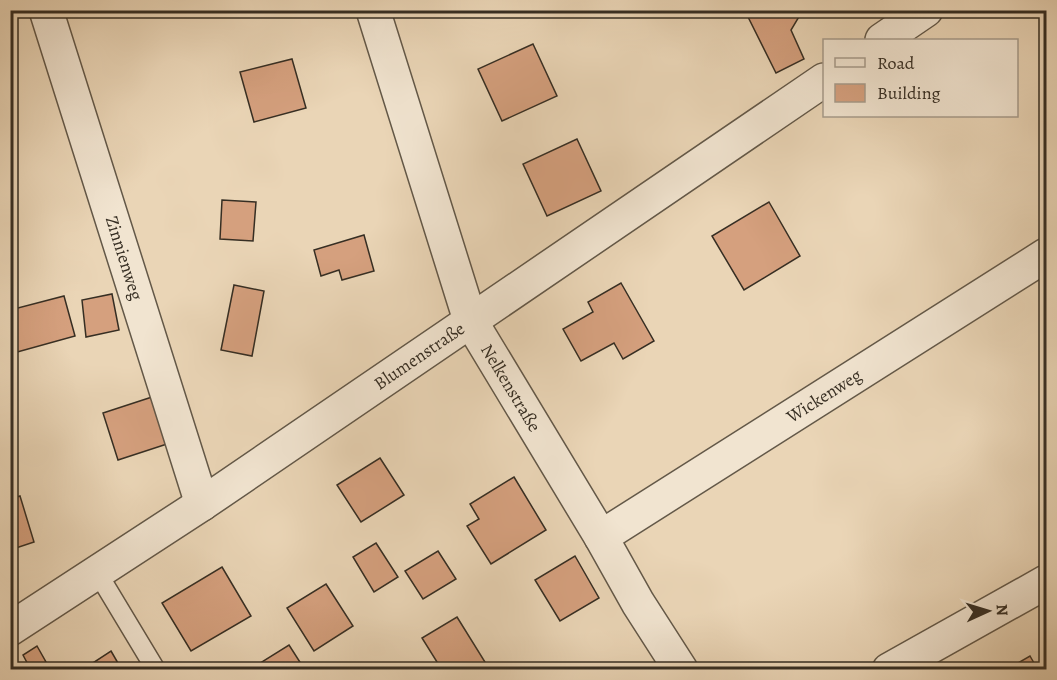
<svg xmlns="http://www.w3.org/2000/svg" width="1057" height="680" viewBox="0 0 1057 680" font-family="Alegreya,serif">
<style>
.building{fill:#d5a07e;stroke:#362e23;stroke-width:1.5}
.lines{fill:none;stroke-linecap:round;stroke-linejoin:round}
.lane-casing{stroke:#635848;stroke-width:21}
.street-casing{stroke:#635848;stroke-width:36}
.lane{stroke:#f1e4d0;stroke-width:18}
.street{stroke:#f1e4d0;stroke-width:33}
.labels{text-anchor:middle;stroke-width:6;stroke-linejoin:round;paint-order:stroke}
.street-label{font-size:18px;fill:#362e23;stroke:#f1e4d0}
</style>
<rect width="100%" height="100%" fill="#ead5b6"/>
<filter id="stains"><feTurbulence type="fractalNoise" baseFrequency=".00333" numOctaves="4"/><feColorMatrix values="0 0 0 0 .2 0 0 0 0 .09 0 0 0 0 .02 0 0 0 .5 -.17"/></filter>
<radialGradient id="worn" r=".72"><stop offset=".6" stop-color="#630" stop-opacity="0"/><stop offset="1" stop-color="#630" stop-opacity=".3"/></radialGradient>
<g class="building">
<polygon points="742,10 803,10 791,30 804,59 776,73 747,15"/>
<polygon points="533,44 557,96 502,121 478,69"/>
<polygon points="292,59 306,108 254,122 240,72"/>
<polygon points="577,139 601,191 547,216 523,164"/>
<polygon points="222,200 256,202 253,241 220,239"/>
<polygon points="769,202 800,256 744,290 712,236"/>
<polygon points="364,235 374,271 342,280 339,270 321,276 314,250"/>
<polygon points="621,283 654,341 623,359 614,343 581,361 563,329 593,312 588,302"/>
<polygon points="234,285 264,291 252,356 221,350"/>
<polygon points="112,294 119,330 86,337 82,300"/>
<polygon points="64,296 75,336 10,354 10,310"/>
<polygon points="152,397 167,444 118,460 103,413"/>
<polygon points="380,458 404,495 361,522 337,485"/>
<polygon points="514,477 546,530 491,564 467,526 479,519 470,504"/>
<polygon points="20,496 34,542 10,550 10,499"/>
<polygon points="376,543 398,577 374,592 353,557"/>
<polygon points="438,551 456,579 423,599 405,571"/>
<polygon points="575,556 599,598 560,621 535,580"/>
<polygon points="222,567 251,616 191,651 162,603"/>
<polygon points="326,584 353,626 314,651 287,608"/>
<polygon points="457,617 485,662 473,670 442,670 422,638"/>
<polygon points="289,645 305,670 249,670"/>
<polygon points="37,646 46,662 31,670 23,655"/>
<polygon points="111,651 122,670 82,670"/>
<polygon points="1030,656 1038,670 1006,670"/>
</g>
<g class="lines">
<g class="lane-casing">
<polyline id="lane" points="97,572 156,670"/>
</g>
<g class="street-casing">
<g id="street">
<path id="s1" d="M 46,10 L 202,504"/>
<path id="s2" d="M 373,10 L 470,320 L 601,537 L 638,603 L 681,670"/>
<polyline points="882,40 926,10"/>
<path id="s3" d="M 601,537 L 1046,255"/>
<path id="s4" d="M 10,629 L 202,504 L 824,80"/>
<polyline points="889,670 1046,582"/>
</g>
</g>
<use href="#lane" class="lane"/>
<use href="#street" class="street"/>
</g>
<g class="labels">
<g class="street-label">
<text dy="6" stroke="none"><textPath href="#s1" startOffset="260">Zinnienweg</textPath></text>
<text dy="6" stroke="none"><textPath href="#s4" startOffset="492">Blumenstraße</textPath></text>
<text dy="6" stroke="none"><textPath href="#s2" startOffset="404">Nelkenstraße</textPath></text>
<text dy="6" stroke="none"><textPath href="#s3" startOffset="264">Wickenweg</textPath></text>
</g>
</g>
<rect width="1057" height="680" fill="none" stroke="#ead5b6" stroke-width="36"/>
<rect x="12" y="12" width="1033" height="656" fill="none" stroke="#362e23" stroke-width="3"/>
<rect x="18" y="18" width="1021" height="644" fill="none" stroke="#362e23" stroke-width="1.5"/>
<rect x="823" y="39" width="195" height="78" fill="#f1e4d0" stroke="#a69b8b" stroke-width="1.5"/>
<rect x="835" y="58" width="30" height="9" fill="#f1e4d0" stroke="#a69b8b" stroke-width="1.5"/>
<text x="877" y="69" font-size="18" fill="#362e23">Road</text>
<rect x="835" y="84" width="30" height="18" fill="#d5a07e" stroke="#a69b8b" stroke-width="1.5"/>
<text x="877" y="99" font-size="18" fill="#362e23">Building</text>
<g transform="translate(988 611) rotate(86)" stroke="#f1e4d0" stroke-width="4.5" paint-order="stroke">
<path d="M0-4.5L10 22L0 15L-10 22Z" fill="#362e23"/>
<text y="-9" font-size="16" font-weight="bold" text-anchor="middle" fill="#362e23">N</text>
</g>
<rect width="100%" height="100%" filter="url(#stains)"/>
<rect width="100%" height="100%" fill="url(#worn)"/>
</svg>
